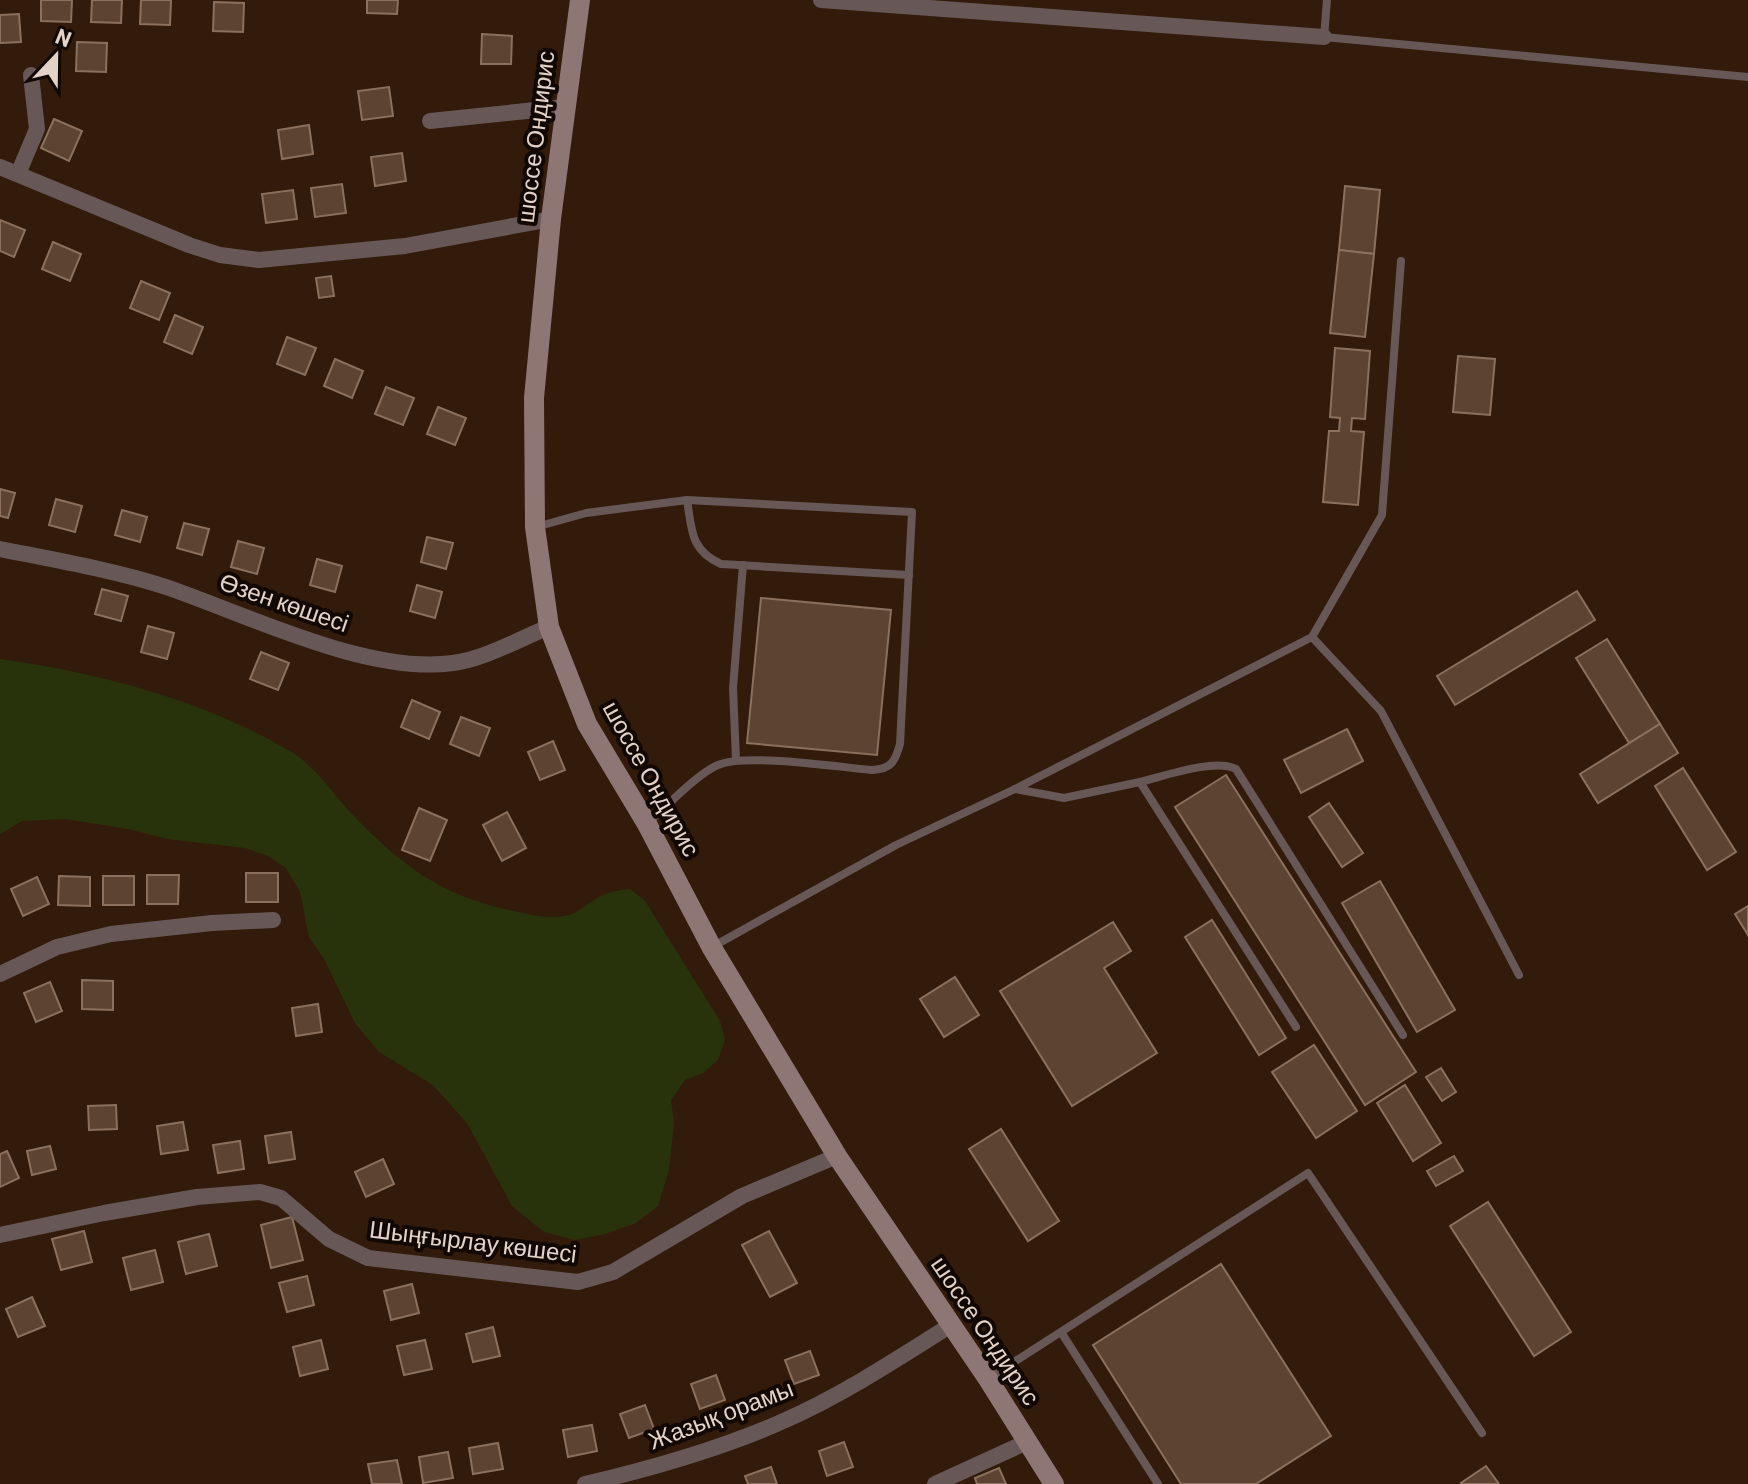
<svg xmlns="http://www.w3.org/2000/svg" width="1748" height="1484" viewBox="0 0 1748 1484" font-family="Barlow,sans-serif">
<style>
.green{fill:#29330b}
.building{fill:#5c4332;stroke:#8b705d;stroke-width:2}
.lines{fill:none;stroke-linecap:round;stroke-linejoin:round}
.lane{stroke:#675757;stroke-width:8}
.street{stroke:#675757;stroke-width:16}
.secondary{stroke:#8e7675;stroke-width:20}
.labels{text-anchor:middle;stroke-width:8;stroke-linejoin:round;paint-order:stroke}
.street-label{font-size:24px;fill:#e2d2c8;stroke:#120803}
</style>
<rect width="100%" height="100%" fill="#321b0b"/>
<path class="green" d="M 0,659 C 99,673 201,699 288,750 C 315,765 331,792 352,814 C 399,863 437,893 504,909 C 519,912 536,917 552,917 C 581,918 585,901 606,894 C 613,891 622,890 630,889 L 645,901 L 720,1021 L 725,1040 L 718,1060 L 703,1073 L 685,1080 L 671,1100 L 674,1123 L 669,1170 L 658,1206 L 636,1223 L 605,1234 L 575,1240 L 544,1232 L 512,1206 L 467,1123 L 433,1085 L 379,1052 L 355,1023 L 324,959 L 309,937 L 300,892 L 286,868 L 268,856 L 245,848 L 167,839 L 128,829 L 66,819 L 22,821 L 0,834 Z"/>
<g class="building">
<polygon points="41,0 72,0 71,22 41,21"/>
<polygon points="92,0 122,0 121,23 91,22"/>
<polygon points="141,0 171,0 170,25 140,24"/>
<polygon points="367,0 398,0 397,14 367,13"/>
<polygon points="214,2 244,3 243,32 213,31"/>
<polygon points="19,14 21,42 0,43 0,15"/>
<polygon points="482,34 512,36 511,64 481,64"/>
<polygon points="77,42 107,43 106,72 76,71"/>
<polygon points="389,87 393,116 362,120 358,91"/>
<polygon points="54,119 82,131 69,161 41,148"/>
<polygon points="309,125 313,154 282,159 278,130"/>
<polygon points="402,153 406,181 375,186 371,157"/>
<polygon points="342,184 346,213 315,217 311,188"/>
<polygon points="1345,186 1380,190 1374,254 1339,250"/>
<polygon points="293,190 297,219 266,223 262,194"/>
<polygon points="0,220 25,230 14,257 0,251"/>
<polygon points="53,242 81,254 70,281 42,269"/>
<polygon points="1339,250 1374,254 1365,337 1330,333"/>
<polygon points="331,276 334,296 319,298 316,278"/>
<polygon points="141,281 170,293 159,320 130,308"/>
<polygon points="175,315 203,327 192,354 164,342"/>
<polygon points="287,337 316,348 305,375 277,364"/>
<polygon points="1335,348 1370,351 1365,419 1352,418 1351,431 1364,432 1358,505 1323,502 1329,431 1339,431 1340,418 1330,417"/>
<polygon points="1458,356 1495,359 1490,415 1453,412"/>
<polygon points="335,359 363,371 352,398 324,386"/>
<polygon points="386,387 414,398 403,425 375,414"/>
<polygon points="438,407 466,418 455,445 427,434"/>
<polygon points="0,489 15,493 8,518 0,516"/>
<polygon points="56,499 82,506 75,532 49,525"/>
<polygon points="122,510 147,517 140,542 115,535"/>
<polygon points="184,523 209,529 202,555 177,548"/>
<polygon points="427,537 453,543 446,569 421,562"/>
<polygon points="238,541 264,548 257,574 231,567"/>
<polygon points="317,559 342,566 335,592 310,585"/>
<polygon points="417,585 442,592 435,618 410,611"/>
<polygon points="102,589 128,596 121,621 95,614"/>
<polygon points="1577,591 1595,620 1455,705 1437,676"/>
<polygon points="761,598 891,610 877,755 747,743"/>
<polygon points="148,626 174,633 167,659 141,652"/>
<polygon points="1607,639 1660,724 1629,743 1576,658"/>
<polygon points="261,652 289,663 278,690 250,679"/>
<polygon points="412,700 440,712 429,739 401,727"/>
<polygon points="461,717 490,728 479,756 450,744"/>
<polygon points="1660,724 1678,753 1598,803 1580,774"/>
<polygon points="1347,729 1363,761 1301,793 1284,760"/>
<polygon points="553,741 565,770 540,780 528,752"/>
<polygon points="1683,768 1736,852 1707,870 1655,786"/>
<polygon points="1226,775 1416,1072 1365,1105 1175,807"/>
<polygon points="1329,803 1363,853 1342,867 1309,817"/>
<polygon points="419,808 447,820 430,861 402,850"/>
<polygon points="507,812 526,848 502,861 483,825"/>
<rect x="246" y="873" width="32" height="29"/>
<polygon points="147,875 179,875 178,904 147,904"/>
<polygon points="59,876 90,877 90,906 58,905"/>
<rect x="103" y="876" width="31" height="29"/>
<polygon points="37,877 49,904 23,916 11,889"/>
<polygon points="1380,881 1455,1010 1417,1032 1342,903"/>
<polygon points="1748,906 1748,935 1735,914"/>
<polygon points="1212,920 1286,1038 1259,1055 1185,937"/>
<polygon points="1113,922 1131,951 1104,968 1157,1053 1072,1106 1000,991"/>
<polygon points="955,977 979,1015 944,1037 920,999"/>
<polygon points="82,980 113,981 113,1010 82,1009"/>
<polygon points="50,982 62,1011 36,1022 24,993"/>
<polygon points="318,1004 322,1032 296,1036 292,1008"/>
<polygon points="1314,1045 1357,1111 1316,1138 1272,1072"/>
<polygon points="1441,1068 1456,1092 1442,1101 1426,1077"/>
<polygon points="1405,1085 1441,1143 1413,1161 1377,1103"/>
<polygon points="116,1105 117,1129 89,1130 88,1106"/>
<polygon points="183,1122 188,1150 161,1154 157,1126"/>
<polygon points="1001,1129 1059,1221 1028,1241 969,1149"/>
<polygon points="291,1132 295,1159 269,1163 265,1136"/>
<polygon points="240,1141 244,1169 218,1173 213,1145"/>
<polygon points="50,1146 56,1169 32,1175 27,1151"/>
<polygon points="7,1151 19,1178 0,1187 0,1154"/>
<polygon points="1454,1156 1463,1171 1436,1186 1427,1171"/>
<polygon points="383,1159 394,1184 366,1197 355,1172"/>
<polygon points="1488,1202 1571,1332 1534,1356 1450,1226"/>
<polygon points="292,1217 303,1260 271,1268 261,1225"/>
<polygon points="84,1231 92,1262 61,1270 52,1239"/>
<polygon points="769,1231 797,1283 770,1297 742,1245"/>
<polygon points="209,1234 217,1266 186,1274 178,1242"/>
<polygon points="155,1250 163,1282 131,1290 123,1258"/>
<polygon points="1221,1264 1331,1436 1256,1484 1181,1484 1093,1345"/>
<polygon points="307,1276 314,1305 287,1312 279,1283"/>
<polygon points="412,1284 419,1313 391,1320 384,1291"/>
<polygon points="32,1297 45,1326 18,1337 6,1309"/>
<polygon points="493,1327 500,1356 473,1362 466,1334"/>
<polygon points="321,1340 328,1369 300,1376 293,1347"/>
<polygon points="425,1340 432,1369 404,1375 397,1346"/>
<polygon points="810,1351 819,1375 794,1384 785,1360"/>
<polygon points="716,1375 725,1400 700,1409 691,1384"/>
<polygon points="645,1405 654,1429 629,1438 620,1414"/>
<polygon points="592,1425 597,1451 568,1457 563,1430"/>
<polygon points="844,1442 853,1467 827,1476 819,1451"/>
<polygon points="498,1443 503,1469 473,1474 469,1448"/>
<polygon points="448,1452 453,1478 423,1483 419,1457"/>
<polygon points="397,1460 402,1484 372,1484 368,1464"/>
<polygon points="1486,1466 1499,1484 1462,1484 1461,1483"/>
<polygon points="771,1467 777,1484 748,1484 745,1476"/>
<polygon points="999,1468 1006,1484 977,1484 975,1478"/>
</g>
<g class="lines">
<g class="lane">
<polyline points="1327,0 1324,37 1748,77"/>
<path d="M 687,500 C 692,530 690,550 721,564 L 909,575"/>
<path d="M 536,527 L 586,513 L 687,500 L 912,512 L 900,744 C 895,762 891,769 872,770 C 838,767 745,753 718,765 C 698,773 665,808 647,824"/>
<polyline points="1312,637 1381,711 1519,975"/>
<polyline points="736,760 733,688 743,565"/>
<path d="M 1140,782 C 1165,776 1214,758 1236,769 L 1403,1035"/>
<polyline points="1015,789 1064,798 1140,782 1296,1027"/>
<polyline points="712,947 896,845 1015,789 1312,637 1382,515 1401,261"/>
<polyline points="1061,1332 1158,1484"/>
<polyline points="989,1378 1308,1173 1482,1433"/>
</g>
<g class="street">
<polyline points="821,0 1324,37"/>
<polyline points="430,121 565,107"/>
<polyline points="0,167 189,245 220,255 259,260 405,246 551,219"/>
<polyline points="18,174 37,129 31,75"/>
<path d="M 0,549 C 55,560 113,570 166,587 C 248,615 368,675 453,663 C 485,659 519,639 549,627"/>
<polyline points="0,974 57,947 111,934 212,923 273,920"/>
<polyline points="0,1235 104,1213 197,1197 260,1192 281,1198 329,1239 368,1258 578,1282 613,1272 742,1196 837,1156"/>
<path d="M 585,1484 C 649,1469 719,1449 779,1423 C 839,1397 896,1360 951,1325"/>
<polyline points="935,1484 1027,1442"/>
</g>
<polyline class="secondary" points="580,0 551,219 534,398 535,527 549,627 587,724 647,824 712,948 837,1156 988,1379 1054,1484"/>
</g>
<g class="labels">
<g class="street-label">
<text transform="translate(536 137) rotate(-83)" y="8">шоссе Ондирис</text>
<text transform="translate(284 603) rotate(19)" y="8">Өзен көшесі</text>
<text transform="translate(651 779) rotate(61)" y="8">шоссе Ондирис</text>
<text transform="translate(473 1242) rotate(7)" y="8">Шыңғырлау көшесі</text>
<text transform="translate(985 1331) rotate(56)" y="8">шоссе Ондирис</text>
<text transform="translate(721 1415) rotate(-21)" y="8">Жазық орамы</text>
</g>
</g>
<g transform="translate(56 56) rotate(22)" stroke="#120803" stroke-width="6" paint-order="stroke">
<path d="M0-6L14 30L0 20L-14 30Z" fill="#e2d2c8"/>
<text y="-12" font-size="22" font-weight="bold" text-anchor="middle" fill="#e2d2c8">N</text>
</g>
</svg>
